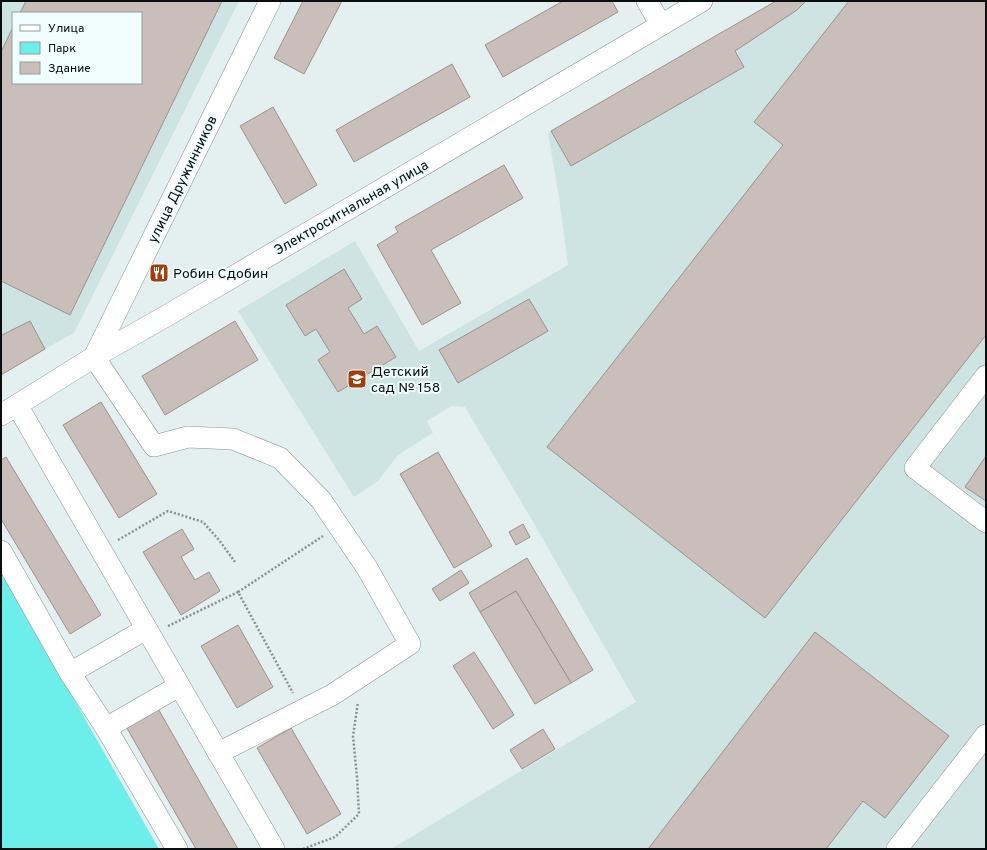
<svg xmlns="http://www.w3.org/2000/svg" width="987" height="850" viewBox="0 0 987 850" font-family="Overpass,sans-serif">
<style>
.built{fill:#cde4e3;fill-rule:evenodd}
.green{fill:#6cefeb}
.building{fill:#cabeba;stroke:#9c918d}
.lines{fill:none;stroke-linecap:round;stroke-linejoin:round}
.minor-casing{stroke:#899595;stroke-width:22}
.path{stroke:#879090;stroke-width:2.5;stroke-dasharray:2 2;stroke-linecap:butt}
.minor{stroke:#fff;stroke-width:21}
.labels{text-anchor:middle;stroke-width:4;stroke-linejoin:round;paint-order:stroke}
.street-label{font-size:14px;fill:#0a0e0e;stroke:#f0fefd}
.poi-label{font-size:14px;fill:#0a0e0e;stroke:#f0fefd;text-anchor:start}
</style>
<rect width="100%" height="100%" fill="#e3f0ef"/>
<g class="built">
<path d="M 1,1 L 239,1 L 74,333 L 1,373 ZM 13,13 L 141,13 L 141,83 L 13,83 Z"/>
<polygon points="776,1 986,1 986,849 391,849 636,702 532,520 465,407 451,406 427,421 433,433 398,455 378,481 354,497 238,311 355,241 419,351 568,265 559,197 548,133"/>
</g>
<polygon class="green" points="1,571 159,849 1,849"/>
<g class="building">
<polygon points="26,1 222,1 70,315 1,281 1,52 13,27 13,83 141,83 141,13 20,13"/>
<polygon points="303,1 342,1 304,74 274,58"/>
<polygon points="563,1 612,1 618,12 503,77 485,45"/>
<polygon points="776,1 806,1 797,10 735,51 744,67 571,166 551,131"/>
<polygon points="849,1 986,1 986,335 765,618 547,447 783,145 754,122"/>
<polygon points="452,64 470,97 354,162 336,130"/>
<polygon points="273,107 317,185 285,204 240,126"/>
<polygon points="504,165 523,198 431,250 461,303 422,325 377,245 398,232 395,227"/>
<polygon points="344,269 362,299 348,308 364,334 377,326 396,357 338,392 318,360 330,352 316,329 305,336 286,305"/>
<polygon points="529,299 548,331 458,383 439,350"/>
<polygon points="30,321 45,349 1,375 1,335 2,335"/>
<polygon points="235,321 258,360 165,415 142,376"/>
<polygon points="101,402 157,494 119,518 63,425"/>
<polygon points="438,452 492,546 454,568 400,474"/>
<polygon points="986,456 986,501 965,487"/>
<polygon points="6,457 101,615 70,634 1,519 1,460"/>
<polygon points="523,524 530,537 516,545 509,532"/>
<polygon points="182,529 194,549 181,557 195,580 209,572 220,591 181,615 143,552"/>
<polygon points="527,558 593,670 571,683 516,591 480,612 469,593"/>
<polygon points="461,570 469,583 440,601 432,589"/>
<polygon points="516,591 571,683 535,704 480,612"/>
<polygon points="238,625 273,687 237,708 201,646"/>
<polygon points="815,632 949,736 885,818 863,801 826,849 648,849"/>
<polygon points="474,652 514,715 493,729 453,666"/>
<polygon points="156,705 238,849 196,849 124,723"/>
<polygon points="291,728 341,814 307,834 257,748"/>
<polygon points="543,729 555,749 522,769 510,750"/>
</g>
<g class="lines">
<g class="minor-casing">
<g id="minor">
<polyline points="647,1 661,25"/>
<polyline points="94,357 154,446 188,437 233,439 280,458 321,500 367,568 410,644 332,695 218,753"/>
<polyline points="94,357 270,1"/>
<polyline points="986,376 915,468 986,522"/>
<polyline points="17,405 274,849"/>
<polyline points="1,415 94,357 168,315 702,1"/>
<polyline points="1,551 70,673 146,629"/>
<polyline points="70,673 106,728 179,686"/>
<polyline points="106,728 177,849"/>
<polyline points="897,849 986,735"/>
</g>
</g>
<g class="path">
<polyline points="118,540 168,511 203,522 219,540 235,562"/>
<polyline points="238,592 323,536"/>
<polyline points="168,626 238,592 293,693"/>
<polyline points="303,849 335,837 359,814 357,777 353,736 358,702"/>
</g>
<use href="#minor" class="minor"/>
</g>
<defs>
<g id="restaurant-square" transform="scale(1)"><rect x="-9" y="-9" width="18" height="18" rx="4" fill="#a23d0c" stroke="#f0fefd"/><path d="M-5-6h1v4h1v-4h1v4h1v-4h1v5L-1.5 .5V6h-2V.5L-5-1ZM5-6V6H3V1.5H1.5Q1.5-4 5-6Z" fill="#fff"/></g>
<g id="school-square" transform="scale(1)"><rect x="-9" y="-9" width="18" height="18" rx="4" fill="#a23d0c" stroke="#f0fefd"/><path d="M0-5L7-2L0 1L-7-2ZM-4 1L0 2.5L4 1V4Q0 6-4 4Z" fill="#fff"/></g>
</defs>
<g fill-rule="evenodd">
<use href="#restaurant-square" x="159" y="273"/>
<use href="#school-square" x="357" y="379"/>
</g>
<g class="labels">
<g class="street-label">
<text transform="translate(182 179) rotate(-64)" y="5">улица Дружинников</text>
<text transform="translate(351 207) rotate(-30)" y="5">Электросигнальная улица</text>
</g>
<g class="poi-label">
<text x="173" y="278">Робин Сдобин</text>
<text x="371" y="376">Детский<tspan x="371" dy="16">сад № 158</tspan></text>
</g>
</g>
<rect width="987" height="850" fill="none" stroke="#0a0e0e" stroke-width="4"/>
<rect x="12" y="12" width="130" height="72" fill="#f0fefd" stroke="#949e9d"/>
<rect x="20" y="25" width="20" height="6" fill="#ffffff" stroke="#949e9d"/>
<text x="48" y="32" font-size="12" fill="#0a0e0e">Улица</text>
<rect x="20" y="42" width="20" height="12" fill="#6cefeb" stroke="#949e9d"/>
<text x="48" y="52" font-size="12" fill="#0a0e0e">Парк</text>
<rect x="20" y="62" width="20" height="12" fill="#cabeba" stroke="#949e9d"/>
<text x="48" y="72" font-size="12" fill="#0a0e0e">Здание</text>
</svg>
